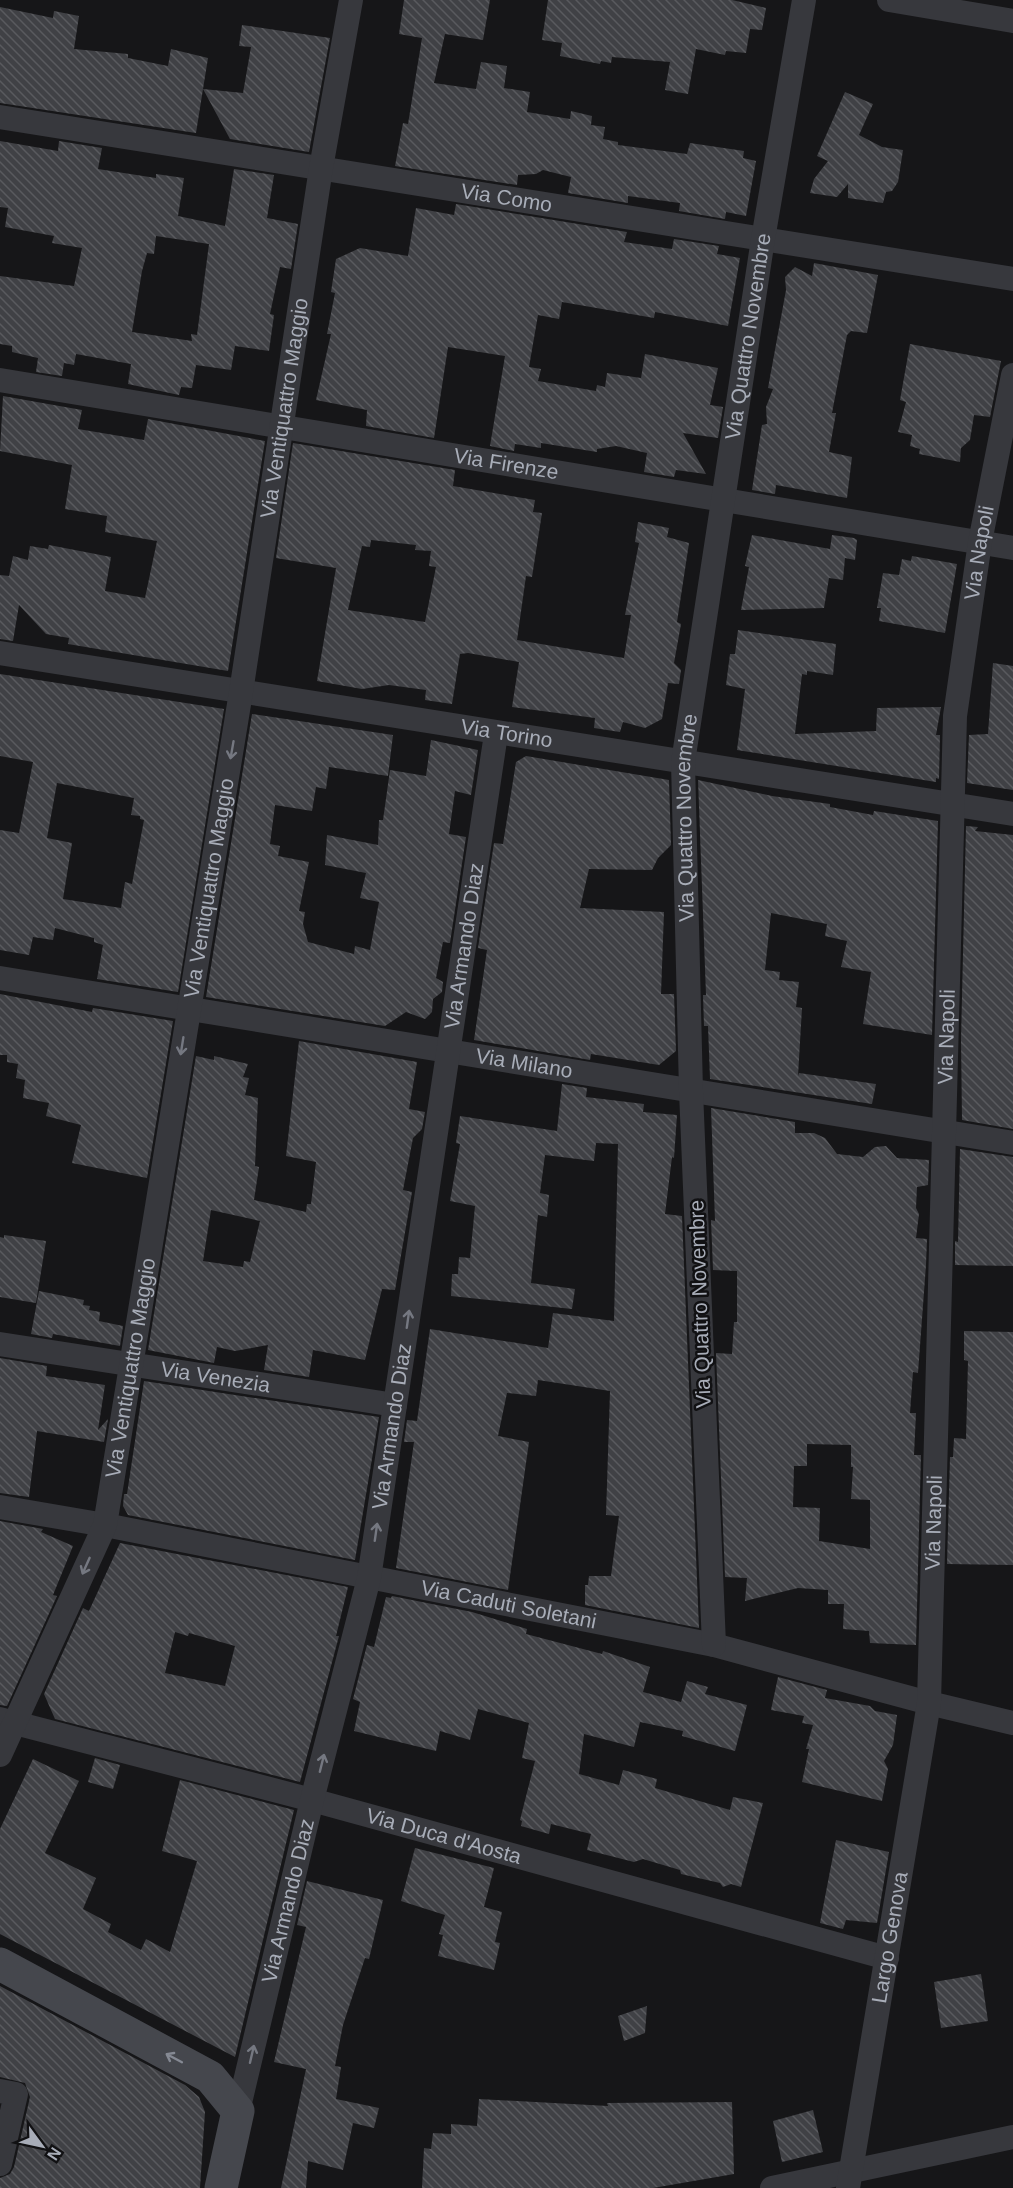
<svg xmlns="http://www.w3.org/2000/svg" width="1013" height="2188" viewBox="0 0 1013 2188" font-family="Helvetica,sans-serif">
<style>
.building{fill:url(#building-back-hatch);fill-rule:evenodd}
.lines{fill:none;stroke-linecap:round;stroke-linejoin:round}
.street{stroke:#37383d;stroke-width:24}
.secondary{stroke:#45474d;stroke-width:33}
.oneway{stroke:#757881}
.oneway2{stroke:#858993}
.labels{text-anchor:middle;stroke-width:5;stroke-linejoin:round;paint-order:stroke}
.street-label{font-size:21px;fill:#a8adb8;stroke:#111113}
</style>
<defs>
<pattern id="building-back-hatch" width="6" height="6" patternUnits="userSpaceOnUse" patternTransform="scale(1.5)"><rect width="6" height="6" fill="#404145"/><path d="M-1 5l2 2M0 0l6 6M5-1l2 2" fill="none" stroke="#595a5e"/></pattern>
</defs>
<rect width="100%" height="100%" fill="#161618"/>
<g class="building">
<polygon points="404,0 490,0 483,40 445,34 434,83 476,89 481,62 507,66 504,88 530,92 527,112 570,119 571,111 592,116 591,125 605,127 603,139 618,142 618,145 687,154 690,143 744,151 743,158 756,161 746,216 726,212 725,219 679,211 680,203 628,196 628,203 568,193 571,177 543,170 536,174 518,175 517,185 395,166 403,123 408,124 422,38 399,34"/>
<polygon points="548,0 732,0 766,8 762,30 750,29 746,53 726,51 725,55 696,49 688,94 665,90 670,62 612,57 611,63 601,61 600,64 560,56 562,43 542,40"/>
<polygon points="0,7 53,18 54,11 79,16 74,49 128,54 128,58 168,66 171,49 208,58 203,89 243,93 251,47 239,46 242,25 330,38 309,152 230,139 203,89 196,133 0,103"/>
<polygon points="845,92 873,104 859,135 882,147 903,150 898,182 892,191 886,192 883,203 848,198 848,184 837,197 810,193 814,179 828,161 817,156"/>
<path d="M 0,141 L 58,151 L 59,141 L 102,148 L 98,169 L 156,178 L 156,174 L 184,178 L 178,216 L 225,226 L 234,169 L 274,175 L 267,218 L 298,224 L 291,269 L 280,267 L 270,314 L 274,315 L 269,351 L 235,346 L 231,370 L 196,365 L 192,388 L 181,387 L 179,395 L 128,384 L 131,364 L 76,354 L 74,365 L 64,363 L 62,376 L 36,372 L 38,358 L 12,352 L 12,346 L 0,344 L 0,276 L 74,286 L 82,248 L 52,243 L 54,236 L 5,227 L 8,208 L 0,207 ZM 156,236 L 209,244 L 197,335 L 191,334 L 192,341 L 132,332 L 142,271 L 147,253 L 154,254 Z"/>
<polygon points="456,204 627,232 624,242 672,249 674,239 719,246 717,254 740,258 728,326 655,312 654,318 562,302 559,319 538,315 529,367 541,369 538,381 596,391 597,385 605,387 607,373 641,378 645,354 718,368 710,405 723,407 718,438 683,433 706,474 676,470 674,477 644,472 647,453 616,446 597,449 597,452 541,443 541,448 515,444 514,451 490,446 505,356 448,347 434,438 366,426 367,410 316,400 331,334 327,334 335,293 331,292 336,259 360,248 408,256 416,208 454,215"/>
<polygon points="814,263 878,275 867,333 851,331 847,335 832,413 836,413 829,452 852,457 847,498 776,485 775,494 752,490 762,425 767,424 766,407 773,389 768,388 786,290 785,277 795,267 812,276"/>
<polygon points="910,344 1001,361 990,417 974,415 970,440 961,448 960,462 919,454 920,449 910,446 912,435 898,432 906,402 900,400"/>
<polygon points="3,396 82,410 78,429 144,440 148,419 265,441 228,671 68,644 69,638 46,634 19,605 13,641 0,639 0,575 9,576 13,556 28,560 30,546 48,549 49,545 111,557 105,591 145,598 157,541 105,532 107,516 65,509 72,465 0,451"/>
<path d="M 293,443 L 455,470 L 453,486 L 535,500 L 533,512 L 542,513 L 532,577 L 526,576 L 517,640 L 624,658 L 631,615 L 625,615 L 639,543 L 635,542 L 638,522 L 669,528 L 667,537 L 689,543 L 677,622 L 681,624 L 674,663 L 681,670 L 679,684 L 668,683 L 662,719 L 645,728 L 623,722 L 620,732 L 594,728 L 595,718 L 512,707 L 519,662 L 468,653 L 460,654 L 452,704 L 425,700 L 426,690 L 389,685 L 362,689 L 317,681 L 336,568 L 276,558 ZM 371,540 L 416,545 L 415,550 L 431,551 L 429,566 L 436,567 L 425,622 L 348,610 L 362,546 L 370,547 Z"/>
<polygon points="752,535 830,549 832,535 854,538 857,540 855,560 845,558 843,580 829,578 824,608 741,610 749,567 745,566"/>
<polygon points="912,556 957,564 945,633 879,621 881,608 877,608 883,573 899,575 902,559 911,561"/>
<polygon points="738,630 836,644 833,675 807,671 807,675 802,674 795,734 876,731 877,708 941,707 936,735 940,735 939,779 936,778 936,782 737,750 745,689 726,685 730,654 735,654"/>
<polygon points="993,663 1013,666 1013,790 967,783 969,735 988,734"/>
<path d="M 0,674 L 224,709 L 178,992 L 97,979 L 103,945 L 94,942 L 94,938 L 55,928 L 53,940 L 33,937 L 29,955 L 0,950 L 0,830 L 19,833 L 33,762 L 0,756 ZM 57,783 L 134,798 L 131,815 L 140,816 L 140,819 L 144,820 L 132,884 L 125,882 L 121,908 L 63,899 L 72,843 L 47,838 Z"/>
<polygon points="252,714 393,735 388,776 329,767 326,789 316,787 312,811 275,805 270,844 280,846 278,856 309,862 299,911 305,912 303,924 308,942 354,954 355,946 370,950 379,902 360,898 366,873 325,865 327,835 378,845 379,820 383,820 390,770 426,776 431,740 478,750 471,795 455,791 449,834 466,837 450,943 443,942 436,978 443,982 442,992 433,999 432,1012 425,1019 406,1012 385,1026 206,997"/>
<polygon points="526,756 669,780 671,845 658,858 652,870 589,869 580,908 664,912 661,994 674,994 676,1051 659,1065 591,1054 590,1060 474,1040 487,950 478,948 494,843 503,844 516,762"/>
<polygon points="698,780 772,796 830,804 830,807 873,815 874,811 938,821 932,1035 863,1024 871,972 841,967 847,941 825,936 827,924 771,913 765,970 780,972 779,980 799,982 796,1007 802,1008 798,1076 799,1073 876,1084 872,1104 710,1079 708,1026 704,1026 703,995 706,995"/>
<polygon points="966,826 978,827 975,831 1013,835 1013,1129 962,1120 961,1040"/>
<polygon points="0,994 92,1012 93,1008 173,1021 147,1178 72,1163 81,1125 46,1116 49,1103 23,1098 25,1080 16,1078 18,1064 7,1062 7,1055 0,1055"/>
<path d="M 299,1041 L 417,1062 L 409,1109 L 425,1112 L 422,1129 L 413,1138 L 403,1190 L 412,1192 L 395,1290 L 382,1289 L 365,1360 L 313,1350 L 309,1377 L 264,1370 L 268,1345 L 235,1351 L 217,1347 L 214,1363 L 148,1350 L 196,1056 L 214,1060 L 214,1056 L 248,1064 L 243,1077 L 249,1078 L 245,1095 L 258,1098 L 255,1166 L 259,1167 L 254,1200 L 306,1212 L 307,1204 L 311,1204 L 316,1162 L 286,1156 ZM 211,1210 L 260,1221 L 250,1262 L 244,1261 L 243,1267 L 203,1261 Z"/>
<polygon points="562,1084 587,1088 586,1097 644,1104 643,1112 677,1115 674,1158 672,1157 665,1214 682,1216 699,1628 585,1605 585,1585 588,1585 589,1576 611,1576 619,1516 606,1515 610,1391 538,1380 536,1396 507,1393 498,1436 529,1442 508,1590 396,1568 414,1442 404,1442 407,1420 417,1421 430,1329 548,1348 553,1313 614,1321 618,1144 596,1143 594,1161 545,1155 540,1193 549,1195 547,1217 538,1215 531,1283 575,1289 572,1309 451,1296 452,1274 458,1274 459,1257 470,1258 475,1206 450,1201 460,1144 456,1143 460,1116 557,1131"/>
<path d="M 711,1108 L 795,1122 L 795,1133 L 814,1133 L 825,1138 L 837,1154 L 863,1157 L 875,1147 L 886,1146 L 897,1158 L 929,1160 L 928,1185 L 917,1187 L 916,1208 L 919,1214 L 916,1238 L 927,1239 L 926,1265 L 918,1373 L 913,1372 L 910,1413 L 916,1413 L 914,1455 L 921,1455 L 916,1645 L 870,1643 L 869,1631 L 843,1629 L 844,1604 L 828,1604 L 828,1590 L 798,1588 L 745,1601 L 747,1578 L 725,1577 L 716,1353 L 732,1354 L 734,1322 L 737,1322 L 737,1271 L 713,1270 L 711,1220 L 715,1221 ZM 807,1444 L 851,1445 L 851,1467 L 853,1467 L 851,1499 L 870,1500 L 870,1549 L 819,1541 L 820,1508 L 793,1507 L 794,1466 L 807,1466 Z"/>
<polygon points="960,1149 1013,1157 1013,1266 955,1265 955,1241 958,1242"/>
<polygon points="4,1235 46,1241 36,1303 0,1297 0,1237 4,1238"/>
<polygon points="39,1291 84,1300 83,1305 90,1306 89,1310 100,1312 99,1321 123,1326 120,1346 53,1334 52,1338 31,1334"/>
<polygon points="964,1331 1013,1332 1013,1565 947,1564 950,1457 953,1457 954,1438 966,1439 968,1361 964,1360"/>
<polygon points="0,1358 47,1366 46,1376 105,1385 98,1430 108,1419 104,1442 37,1431 29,1497 0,1493"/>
<polygon points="144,1381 379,1417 355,1560 128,1515 123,1506 124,1494 127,1494"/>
<polygon points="0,1521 43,1529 41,1532 73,1546 53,1595 57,1596 7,1706 0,1705"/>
<path d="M 120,1543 L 348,1587 L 336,1636 L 339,1636 L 300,1782 L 55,1719 L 44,1694 L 83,1608 L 89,1611 ZM 175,1632 L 188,1636 L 189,1633 L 235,1646 L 225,1686 L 165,1673 Z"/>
<polygon points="392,1596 472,1612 527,1629 526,1634 602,1654 603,1651 650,1667 643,1692 681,1702 687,1681 708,1687 705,1694 747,1705 735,1751 682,1736 683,1731 640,1722 634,1747 584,1734 579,1774 619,1785 623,1770 657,1779 655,1788 730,1810 733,1797 763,1803 741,1887 731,1884 723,1887 720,1883 681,1874 680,1870 643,1859 634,1862 587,1850 591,1834 551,1824 549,1834 521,1826 522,1821 520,1820 535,1761 522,1758 529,1723 478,1709 470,1740 440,1731 436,1751 354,1731 360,1702 353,1699 367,1645 374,1647 386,1597 391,1598"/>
<polygon points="778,1677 827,1690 825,1698 870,1706 875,1711 897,1715 893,1745 884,1761 888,1769 882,1801 802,1782 809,1749 806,1749 813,1725 802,1723 804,1716 771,1710"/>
<polygon points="95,1758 120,1765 113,1789 88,1782"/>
<polygon points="33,1759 79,1781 45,1853 96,1878 83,1909 111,1924 108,1932 141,1950 146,1939 170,1952 197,1861 162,1851 180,1780 294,1810 235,2057 0,1934 0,1829"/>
<polygon points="836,1840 889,1852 877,1923 846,1920 843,1929 820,1923"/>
<polygon points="415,1848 494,1868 484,1907 502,1912 495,1942 500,1943 494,1970 438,1956 443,1935 439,1934 445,1915 401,1901"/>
<polygon points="307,1881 383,1900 369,1959 365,1958 343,2025 335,2066 341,2067 336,2099 379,2108 374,2128 353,2123 343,2170 308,2161 306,2188 281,2188 306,2069 274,2062 306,1927 297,1925"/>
<polygon points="981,1974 988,2021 941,2028 934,1982"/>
<polygon points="0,1986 185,2085 199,2097 205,2112 200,2188 0,2188 0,2178 10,2174 14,2167 30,2097 25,2083 0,2077"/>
<polygon points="647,2006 645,2033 624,2041 618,2016"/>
<polygon points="479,2099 608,2106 607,2103 732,2102 734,2174 653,2188 422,2188 424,2148 431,2149 433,2133 451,2134 451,2124 477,2126"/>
<polygon points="813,2110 823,2152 782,2162 773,2121"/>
</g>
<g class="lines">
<g class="street">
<polyline points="889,0 1013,21"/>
<path id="s1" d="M 0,117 L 1013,279"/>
<path id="s2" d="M 0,380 L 1013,548"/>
<path id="s3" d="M 0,653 L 1013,814"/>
<path id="s4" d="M 0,978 L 1013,1143"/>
<path id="s5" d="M 0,1344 L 395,1405"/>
<path id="s6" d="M 0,1507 L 105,1525 L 714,1645 L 929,1703 L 1013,1723"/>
<path id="s7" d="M 714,1645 L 691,1091 L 683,762 L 763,239 L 804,0"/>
<path id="s8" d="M 0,1719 L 312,1800 L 887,1958"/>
<path id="s9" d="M 0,1755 L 105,1525 L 241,692 L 321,168 L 351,0"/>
<polyline points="0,2091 16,2094 0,2164"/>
<path id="s10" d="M 238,2111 L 312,1800 L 369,1578 L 496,734"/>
<polyline points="772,2188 1013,2137"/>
<path id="s11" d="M 848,2188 L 929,1703 L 955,716 L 980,542 L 1013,375"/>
</g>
<polyline class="secondary" points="0,1964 210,2077 238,2111 221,2188"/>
</g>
<defs><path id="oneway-shaft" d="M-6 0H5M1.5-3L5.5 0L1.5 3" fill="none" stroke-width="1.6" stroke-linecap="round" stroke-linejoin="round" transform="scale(1.5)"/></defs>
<g class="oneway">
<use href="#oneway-shaft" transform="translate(232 750) rotate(100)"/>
<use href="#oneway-shaft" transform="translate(182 1046) rotate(99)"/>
<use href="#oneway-shaft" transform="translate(408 1319) rotate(-82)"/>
<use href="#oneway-shaft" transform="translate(376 1532) rotate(-82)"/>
<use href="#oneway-shaft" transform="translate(86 1566) rotate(114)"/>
<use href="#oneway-shaft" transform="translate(322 1763) rotate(-76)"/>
<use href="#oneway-shaft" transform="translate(252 2054) rotate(-77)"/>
</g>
<use class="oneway2" href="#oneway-shaft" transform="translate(174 2058) rotate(-152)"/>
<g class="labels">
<g class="street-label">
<text dy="7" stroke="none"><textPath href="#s1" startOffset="513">Via Como</textPath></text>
<text dy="7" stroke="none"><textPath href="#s7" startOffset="1314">Via Quattro Novembre</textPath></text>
<text dy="7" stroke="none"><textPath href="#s9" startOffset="1384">Via Ventiquattro Maggio</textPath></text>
<text dy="7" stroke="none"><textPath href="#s2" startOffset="513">Via Firenze</textPath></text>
<text dy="7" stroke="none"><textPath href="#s11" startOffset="1644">Via Napoli</textPath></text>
<text dy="7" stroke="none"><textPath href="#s3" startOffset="513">Via Torino</textPath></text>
<text dy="7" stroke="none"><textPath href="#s7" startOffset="828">Via Quattro Novembre</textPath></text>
<text dy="7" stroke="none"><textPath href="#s9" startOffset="898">Via Ventiquattro Maggio</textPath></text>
<text dy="7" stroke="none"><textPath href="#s10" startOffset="1188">Via Armando Diaz</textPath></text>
<text dy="7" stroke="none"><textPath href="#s11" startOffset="1158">Via Napoli</textPath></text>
<text dy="7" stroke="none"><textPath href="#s4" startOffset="531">Via Milano</textPath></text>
<text transform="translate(700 1304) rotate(-92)" y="7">Via Quattro Novembre</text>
<text dy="7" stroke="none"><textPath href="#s9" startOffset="412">Via Ventiquattro Maggio</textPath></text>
<text dy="7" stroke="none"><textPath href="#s5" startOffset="218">Via Venezia</textPath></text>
<text dy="7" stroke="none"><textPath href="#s10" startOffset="702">Via Armando Diaz</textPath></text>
<text dy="7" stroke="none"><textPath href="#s11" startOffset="672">Via Napoli</textPath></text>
<text dy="7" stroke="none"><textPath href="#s6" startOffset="518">Via Caduti Soletani</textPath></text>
<text dy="7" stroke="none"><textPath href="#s8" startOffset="459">Via Duca d'Aosta</textPath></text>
<text dy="7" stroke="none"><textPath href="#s10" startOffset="216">Via Armando Diaz</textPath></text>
<text dy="7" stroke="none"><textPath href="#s11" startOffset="254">Largo Genova</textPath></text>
</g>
</g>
<g transform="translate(42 2146) rotate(123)" stroke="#111113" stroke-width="4.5" paint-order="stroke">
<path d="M0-4.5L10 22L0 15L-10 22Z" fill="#a8adb8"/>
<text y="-9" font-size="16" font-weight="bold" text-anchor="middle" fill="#a8adb8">N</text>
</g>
</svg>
